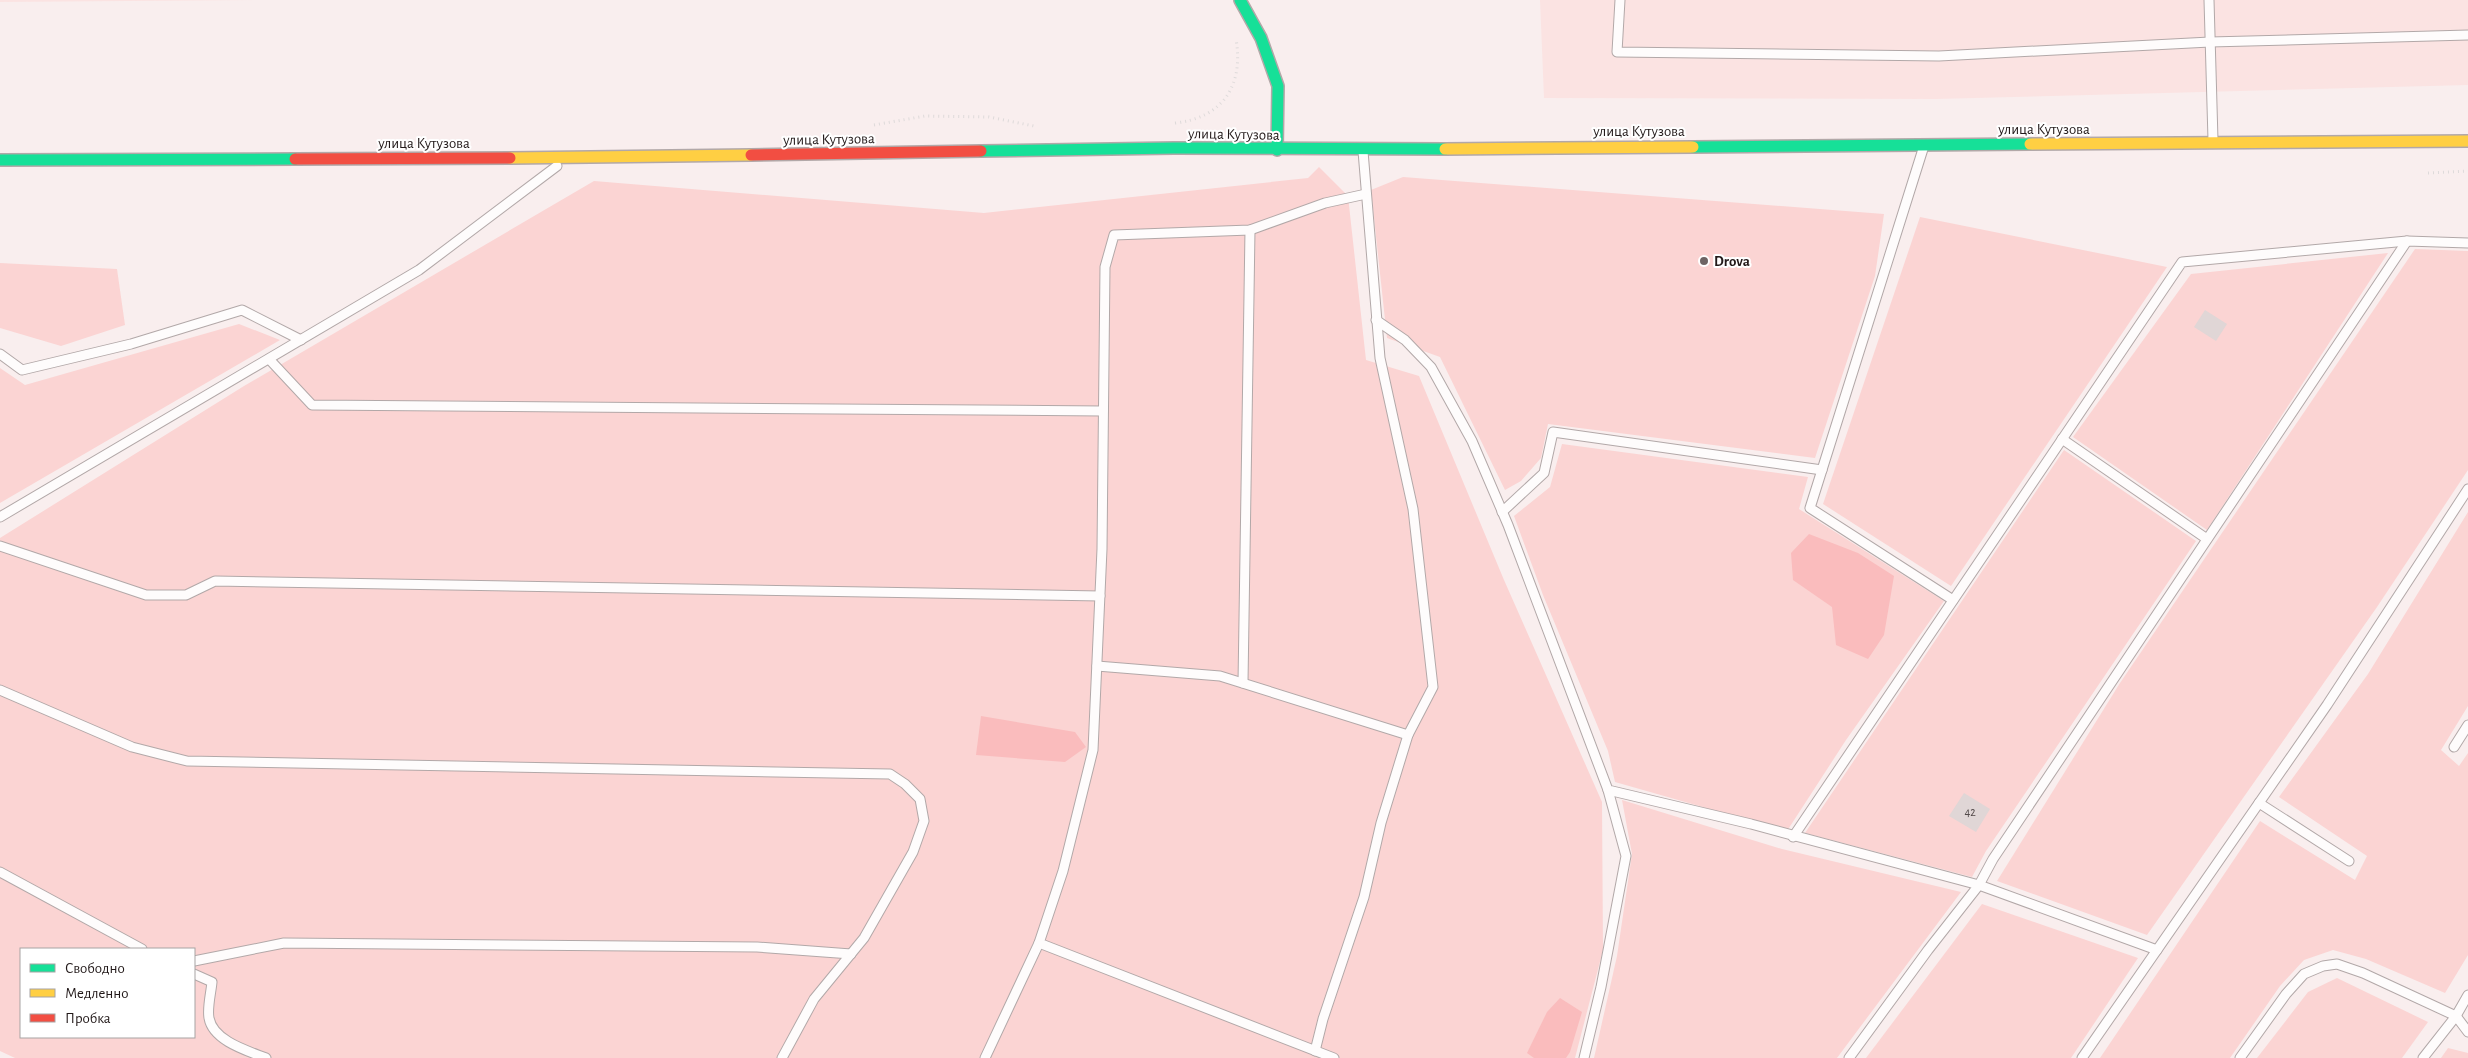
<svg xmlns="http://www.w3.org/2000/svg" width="2468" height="1058" viewBox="0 0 2468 1058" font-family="'Alegreya Sans',sans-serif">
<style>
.built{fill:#fbe3e2}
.green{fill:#fbd4d3;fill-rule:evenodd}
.water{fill:#fabcbd}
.building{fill:#e0d6d6}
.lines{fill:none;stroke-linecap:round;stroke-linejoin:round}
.lane-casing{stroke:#b2a8a8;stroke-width:11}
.fast-casing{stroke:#b2a8a8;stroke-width:14}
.slow-casing{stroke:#b2a8a8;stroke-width:14}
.jam-casing{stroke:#b2a8a8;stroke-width:14}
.path{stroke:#dedada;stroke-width:3;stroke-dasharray:1 4;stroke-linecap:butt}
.lane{stroke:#fefcfc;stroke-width:9}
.fast{stroke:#16e098;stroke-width:11}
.slow{stroke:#ffcf43;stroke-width:11}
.jam{stroke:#f24e42;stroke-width:11}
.poi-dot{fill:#6d6464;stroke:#fff;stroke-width:2}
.labels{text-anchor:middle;stroke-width:4;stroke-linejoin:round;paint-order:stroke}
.number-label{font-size:12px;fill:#524949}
.street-label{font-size:15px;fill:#221919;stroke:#fff}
.poi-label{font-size:15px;font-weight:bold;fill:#221919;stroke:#fff;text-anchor:start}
</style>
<rect width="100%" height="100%" fill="#f9eeee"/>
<g class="built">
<polygon points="0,0 258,0 0,2"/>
<polygon points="1540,0 2468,0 2468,85 1935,99 1544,98"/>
</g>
<g class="green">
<path d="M 1319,167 L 1348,196 L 1366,360 L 1419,376 L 1504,580 L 1602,802 L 1603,950 L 1575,1058 L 15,1058 L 0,1051 L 0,538 L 244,386 L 594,181 L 984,213 L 1308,178 ZM 21,949 L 194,949 L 194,1037 L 21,1037 Z"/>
<polygon points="1403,177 1884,214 1875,276 1815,458 1548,424 1541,458 1521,481 1505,490 1440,357 1387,338 1371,190"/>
<polygon points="1920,217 2167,267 1951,586 1823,504"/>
<polygon points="2415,249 2468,251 2468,470 2377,607 2147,935 1997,881 2120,683"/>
<polygon points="2388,253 2207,530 2073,437 2191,274"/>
<polygon points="0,263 117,269 125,325 61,346 0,328"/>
<polygon points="239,324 280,340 0,503 0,368 25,385"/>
<polygon points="1562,444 1808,477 1799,509 1944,601 1846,740 1787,831 1615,782 1608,751 1543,595 1514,516 1550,487"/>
<polygon points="2064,450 2196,541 1986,851 1972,877 1805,833"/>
<polygon points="2468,512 2468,706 2441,750 2459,766 2468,753 2468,955 2445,993 2366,959 2333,950 2304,960 2280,986 2230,1058 2100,1058 2260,821 2355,880 2367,856 2279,797 2368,674"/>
<polygon points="1622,800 1782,849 1961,892 1837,1058 1594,1058 1617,956 1632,854"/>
<polygon points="1982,904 2138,958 2071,1058 1866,1058"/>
<polygon points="2337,978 2428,1022 2402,1058 2257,1058 2308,992"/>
<polygon points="2448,1048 2468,1053 2468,1058 2441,1058"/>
</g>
<g class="water">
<polygon points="1809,534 1858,553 1894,576 1884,635 1868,659 1836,645 1832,607 1793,580 1791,553"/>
<polygon points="981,716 1075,732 1086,747 1065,762 976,755"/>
<polygon points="1560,998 1582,1012 1570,1052 1566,1058 1534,1058 1527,1053 1547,1012"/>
</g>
<g class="building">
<polygon points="2205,310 2227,324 2216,341 2194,327"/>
<polygon points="1964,793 1990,809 1976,832 1949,816"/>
</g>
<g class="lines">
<g class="lane-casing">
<g id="lane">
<polyline points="1620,0 1617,52 1939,56 2210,42 2468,35"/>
<polyline points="2209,0 2213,140"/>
<polyline points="1923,149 1810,508 1953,600"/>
<polyline points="1376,320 1405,340 1431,367 1472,441 1508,525 1608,790 1751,824 1979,885 2157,950"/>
<polyline points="0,354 22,370 131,344 242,310 301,340"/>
<polyline points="269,359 312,405 1103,411"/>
<polyline points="2062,439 2207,539"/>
<polyline points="1502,512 1544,473 1553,432 1822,470"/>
<polyline points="0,517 419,270 557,166"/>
<polyline points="0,546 146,595 186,595 215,581 1100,596"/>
<polyline points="1097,666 1220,676 1408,735 1433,687 1413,509 1380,358 1363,151"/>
<polyline points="1243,683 1250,230"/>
<polyline points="0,690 132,747 187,761 890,774 905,784 920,799 924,821 913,852 864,938 814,999 782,1058"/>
<polyline points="2454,747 2468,725"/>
<polyline points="2259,803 2349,861"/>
<polyline points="1793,837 2182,262 2407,241 2468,243"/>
<polyline points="0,872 142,949"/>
<polyline points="194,961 284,943 757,947 851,954"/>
<path d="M 194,974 L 212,982 C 211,993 207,1008 209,1018 C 213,1041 248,1051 266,1058"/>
<polyline points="1315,1051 1323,1019 1364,897 1381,823 1408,735"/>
<polyline points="985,1058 1039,943"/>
<polyline points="1334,1058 1039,943 1063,871 1093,750 1102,549 1105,267 1114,235 1250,230 1325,203 1366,194"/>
<polyline points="1584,1058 1601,987 1626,856 1608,790"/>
<polyline points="1849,1058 1928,950 1979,885 1993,859 2407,241"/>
<polyline points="2082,1058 2327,705 2468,489"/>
<polyline points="2240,1058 2286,994 2304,974 2323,966 2337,964 2363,973 2456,1016 2468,1032"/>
<polyline points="2423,1058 2456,1016 2468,995"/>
</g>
</g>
<g class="fast-casing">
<g id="fast">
<polyline points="1240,0 1261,38 1278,86 1277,150"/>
<polyline points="1693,147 2030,144"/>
<polyline points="981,151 1174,148 1445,149"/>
<polyline points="0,160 295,159"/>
</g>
</g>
<g class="slow-casing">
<g id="slow">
<polyline points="2030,144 2468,141"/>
<polyline points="1445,149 1693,147"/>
<polyline points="510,158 751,155"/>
</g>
</g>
<g class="jam-casing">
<g id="jam">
<polyline points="751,155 981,151"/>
<polyline points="295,159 510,158"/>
</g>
</g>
<g class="path">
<path d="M 1175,123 C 1223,118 1244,85 1236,39"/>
<polyline points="874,125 925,116 989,117 1034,126"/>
<polyline points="2428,173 2468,171"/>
</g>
<use href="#lane" class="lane"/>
<use href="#fast" class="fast"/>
<use href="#slow" class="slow"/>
<use href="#jam" class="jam"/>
</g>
<circle class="poi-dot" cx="1704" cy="261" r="5"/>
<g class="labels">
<g class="number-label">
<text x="1970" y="816">42</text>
</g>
<g class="street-label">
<text x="2044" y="134">улица Кутузова</text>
<text x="1639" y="136">улица Кутузова</text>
<text transform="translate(1234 134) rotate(1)" y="5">улица Кутузова</text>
<text transform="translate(829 139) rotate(-1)" y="5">улица Кутузова</text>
<text x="424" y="148">улица Кутузова</text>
</g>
<g class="poi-label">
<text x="1714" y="266">Drova</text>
</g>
</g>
<rect x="20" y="948" width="175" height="90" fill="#ffffff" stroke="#a7a3a3"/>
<rect x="30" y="964" width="25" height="8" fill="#16e098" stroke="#a7a3a3"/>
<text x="65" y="973" font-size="15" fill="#221919">Свободно</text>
<rect x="30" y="989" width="25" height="8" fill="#ffcf43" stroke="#a7a3a3"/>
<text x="65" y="998" font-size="15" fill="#221919">Медленно</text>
<rect x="30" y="1014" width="25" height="8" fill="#f24e42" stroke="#a7a3a3"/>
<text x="65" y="1023" font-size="15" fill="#221919">Пробка</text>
</svg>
